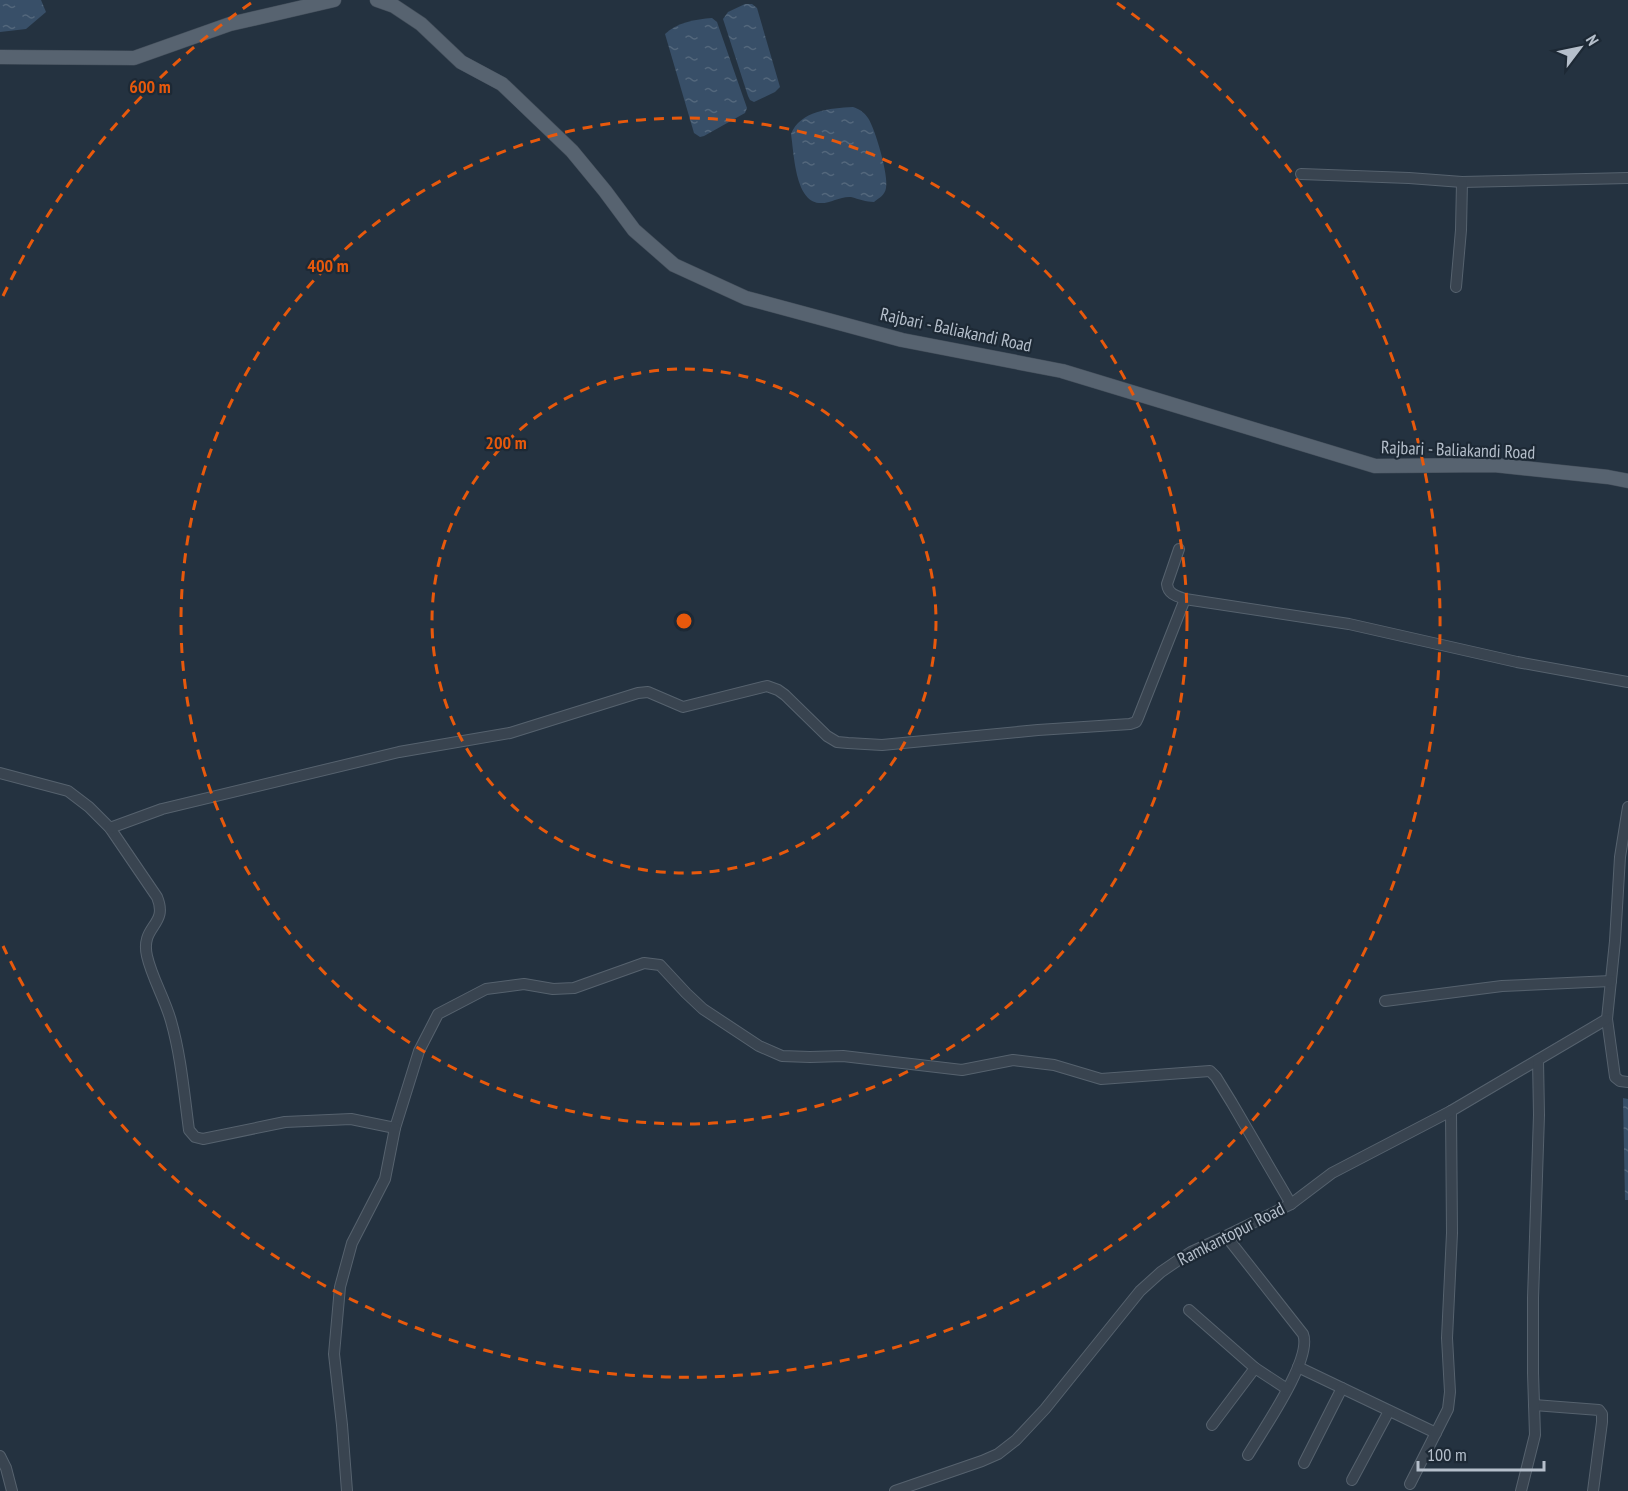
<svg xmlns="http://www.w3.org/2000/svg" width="1628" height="1491" viewBox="0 0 1628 1491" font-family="'PT Sans Narrow',sans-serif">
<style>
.water{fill:url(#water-ripples)}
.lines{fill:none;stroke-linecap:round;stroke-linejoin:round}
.minor-casing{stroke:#56626e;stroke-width:12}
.major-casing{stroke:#424d59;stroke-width:15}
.minor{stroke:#394450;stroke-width:10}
.major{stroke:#576370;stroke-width:14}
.ring{fill:none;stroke:#e8590c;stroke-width:3;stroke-dasharray:10 8}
.labels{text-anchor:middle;stroke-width:4.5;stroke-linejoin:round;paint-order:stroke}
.street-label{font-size:18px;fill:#b5bfcb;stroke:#1d2935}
.centre{fill:#e8590c;stroke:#1d2935;stroke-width:3}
.ring-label{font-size:18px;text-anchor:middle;font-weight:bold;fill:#e8590c;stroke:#1d2935;stroke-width:4.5;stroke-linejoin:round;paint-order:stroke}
</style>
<defs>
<pattern id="water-ripples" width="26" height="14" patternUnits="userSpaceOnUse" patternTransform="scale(1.5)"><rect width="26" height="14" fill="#384f68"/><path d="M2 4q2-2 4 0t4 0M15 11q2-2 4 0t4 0" fill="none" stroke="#53677c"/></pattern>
</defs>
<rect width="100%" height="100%" fill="#243240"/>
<g class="water">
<polygon points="0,0 41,0 46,12 26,29 0,32"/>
<polygon points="745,4 752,4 757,8 780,87 775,92 754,102 750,100 748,96 723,19 728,12"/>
<path d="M 712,18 L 717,22 L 747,108 L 745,113 L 704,136 L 700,137 L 694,133 L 665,34 C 676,23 696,19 712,18 Z"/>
<path d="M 853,107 C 859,109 864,112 868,118 C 875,128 889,176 886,188 C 885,195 879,198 874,202 C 866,202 859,199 851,197 C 840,196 830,204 819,203 C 795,201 794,153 791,134 C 800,111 830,108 853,107 Z"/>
<polygon points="1623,1098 1628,1099 1628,1200 1625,1200"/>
</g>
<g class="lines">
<g class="minor-casing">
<g id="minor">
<polyline points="1301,174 1409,178 1462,182 1628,178"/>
<polyline points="1456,287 1461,230 1462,182"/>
<path d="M 1179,549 L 1167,584 C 1168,594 1176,596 1185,599"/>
<path d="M 0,773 L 68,791 L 89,807 L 110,828 L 157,897 C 169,926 140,925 147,956 C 152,978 165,999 171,1021 C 181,1056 184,1093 189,1130 L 195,1137 L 203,1139 L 285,1122 L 351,1119 L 395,1128 L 419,1051 L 438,1014 L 486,989 L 524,984 L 553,989 L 574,988 L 644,963 L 660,965 L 686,993 L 703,1009 L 759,1046 L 782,1056 L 810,1057 L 843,1056 L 962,1070 L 1013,1060 L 1054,1065 L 1101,1079 L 1210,1071 L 1216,1077 L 1232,1103 L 1291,1204"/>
<polyline points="1628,807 1620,857 1615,941 1607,1019 1615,1077 1620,1081 1628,1082"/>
<polyline points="110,828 162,809 399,752 510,733 638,693 648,692 683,707 767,686 778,690 785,695 827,736 837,742 848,743 882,745 1038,730 1130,724 1136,722 1138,718 1185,599 1349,624 1517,662 1628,682"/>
<polyline points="1385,1001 1502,986 1611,981"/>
<path d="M 1226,1236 L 1303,1334 C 1313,1359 1262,1431 1248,1455"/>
<polyline points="1189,1310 1255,1368 1287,1389"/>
<polyline points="1298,1367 1436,1433"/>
<polyline points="1534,1405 1599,1410 1602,1414 1602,1422 1593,1491"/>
<polyline points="1212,1425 1255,1368"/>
<polyline points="0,1456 6,1468 12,1491"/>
<polyline points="1304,1463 1342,1388"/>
<polyline points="1352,1480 1389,1411"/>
<polyline points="1410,1484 1448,1409 1450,1392 1447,1338 1452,1233 1451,1111"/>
<polyline points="347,1491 342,1425 334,1354 340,1287 352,1243 385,1179 395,1128"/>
<polyline points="895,1491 982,1461 998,1454 1016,1440 1045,1409 1140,1291 1161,1272 1180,1259 1191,1252 1226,1236 1291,1204 1332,1173 1451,1111 1607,1019"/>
<polyline points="1521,1491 1535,1435 1533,1373 1533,1298 1539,1115 1538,1060"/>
</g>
</g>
<g class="major-casing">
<g id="major">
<polyline points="377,0 394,6 421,24 461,62 502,84 572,151 605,191 634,230 674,265 746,298 902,340 1062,371 1375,466 1494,465 1608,477 1628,481"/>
<polyline points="0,57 134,58 230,24 334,0"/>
</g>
</g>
<use href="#minor" class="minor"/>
<use href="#major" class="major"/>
</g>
<g class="ring">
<circle cx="684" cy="621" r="252"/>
<circle cx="684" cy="621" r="503"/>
<path d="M3 296A755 755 0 0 1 251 3M1117 3A755 755 0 1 1 3 946"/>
</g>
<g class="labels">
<g class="street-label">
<text transform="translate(956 330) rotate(12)" y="6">Rajbari - Baliakandi Road</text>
<text transform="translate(1458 450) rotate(2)" y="6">Rajbari - Baliakandi Road</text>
<text transform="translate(1231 1234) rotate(-27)" y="6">Ramkantopur Road</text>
</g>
</g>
<circle cx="684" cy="621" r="9" class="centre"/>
<g class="ring-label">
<text x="150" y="93">600 m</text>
<text x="328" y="272">400 m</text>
<text x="506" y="449">200 m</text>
</g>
<g transform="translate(1580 48) rotate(58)" stroke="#1d2935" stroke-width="4.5" paint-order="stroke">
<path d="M0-4.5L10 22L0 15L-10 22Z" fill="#b5bfcb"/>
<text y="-9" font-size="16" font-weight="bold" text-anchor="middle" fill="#b5bfcb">N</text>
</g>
<path d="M1418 1461v9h126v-9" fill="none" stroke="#b5bfcb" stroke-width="3"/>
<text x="1427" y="1461" font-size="18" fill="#b5bfcb" stroke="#1d2935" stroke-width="4.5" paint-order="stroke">100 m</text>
</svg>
